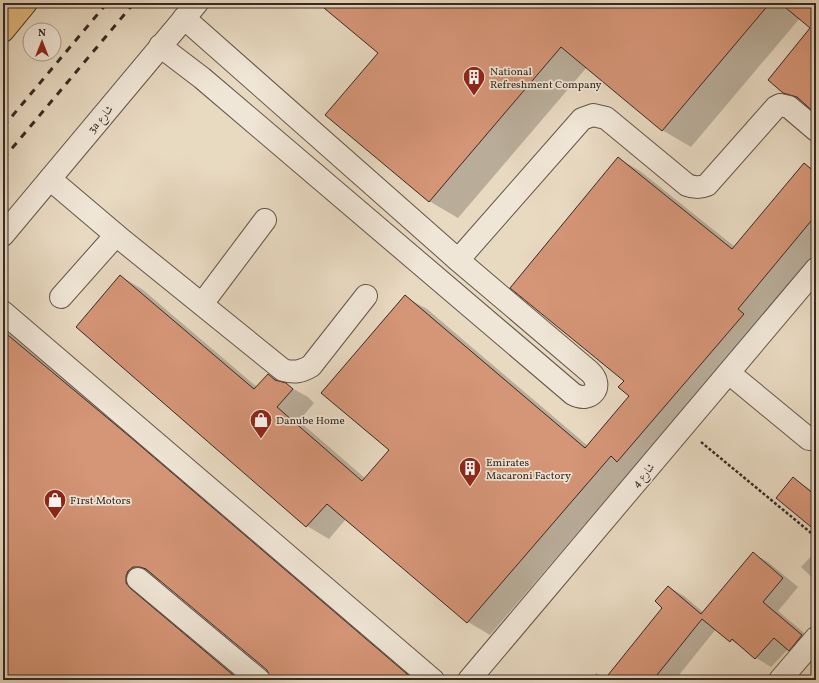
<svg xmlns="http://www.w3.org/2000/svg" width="819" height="683" viewBox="0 0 819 683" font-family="Vollkorn,Amiri,serif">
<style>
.shadow{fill:#0003}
.building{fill:#d59577;stroke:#372923}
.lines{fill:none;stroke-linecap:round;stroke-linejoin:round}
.minor-casing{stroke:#63554a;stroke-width:24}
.highway-casing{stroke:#372923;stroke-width:24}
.path{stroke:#372923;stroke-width:2.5;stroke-dasharray:3 2;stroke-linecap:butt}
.minor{stroke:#f0e6d7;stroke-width:22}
.highway{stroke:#e4bc80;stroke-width:22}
.rail{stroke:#372923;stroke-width:3;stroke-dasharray:7 7;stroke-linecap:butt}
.labels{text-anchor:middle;stroke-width:3.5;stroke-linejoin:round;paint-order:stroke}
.poi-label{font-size:11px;fill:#372923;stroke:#f0e6d7;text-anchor:start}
.street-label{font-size:11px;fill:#372923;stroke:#f0e6d7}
</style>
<rect width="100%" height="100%" fill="#e8d9c1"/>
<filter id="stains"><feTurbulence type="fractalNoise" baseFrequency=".005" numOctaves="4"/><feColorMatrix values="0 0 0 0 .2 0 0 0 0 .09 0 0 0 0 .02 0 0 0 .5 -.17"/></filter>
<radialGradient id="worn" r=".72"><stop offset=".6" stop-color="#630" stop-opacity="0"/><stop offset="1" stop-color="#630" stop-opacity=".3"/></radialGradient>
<g class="shadow">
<polygon points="319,3 816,3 816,112 784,92 811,28 800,18 691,147 662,130 587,67 458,218 429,201 379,53"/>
<polygon points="618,158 640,171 735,247 804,164 816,171 816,254 759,322 640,473 632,469 490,635 468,622 346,519 329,539 307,526 78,327 120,276 142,289 257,387 268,375 308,397 314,403 299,421 366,479 390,450 405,297 427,309 588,446 631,396 625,381"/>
<polygon points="3,328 10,332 420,680 272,680 268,670 160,580 152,585 245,680 3,680"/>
<polygon points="793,478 816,493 816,530"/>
<polygon points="816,551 816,581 801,567"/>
<polygon points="753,554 768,562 798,587 778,611 816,643 805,659 788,649 771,667 756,658 716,629 675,680 645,680 669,587 684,596 704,613"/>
<polygon points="596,673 608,680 590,680"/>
</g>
<g class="building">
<polygon points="318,3 770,3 662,131 561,47 429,202 325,115 378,53"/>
<polygon points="780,3 816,3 816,114 797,97 783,93 768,80 810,28"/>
<polygon points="618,157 732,249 804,163 816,173 816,215 738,309 744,314 617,462 611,456 467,623 327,504 306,527 76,327 120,275 254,389 268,374 275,380 286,383 293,389 277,407 362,481 389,450 321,393 405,295 585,448 629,396 618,387 624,381 510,288"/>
<polygon points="3,331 129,436 414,680 271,680 267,670 146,569 140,567 133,567 128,571 126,576 126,583 130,588 239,680 3,680"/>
<polygon points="793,477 816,496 816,531 776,498"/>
<polygon points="753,552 783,578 763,602 802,635 789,651 774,638 755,659 732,639 730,642 702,619 653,680 604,680 662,608 655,601 668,586 701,614"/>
</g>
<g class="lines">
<g class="minor-casing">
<g id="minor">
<path d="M 160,46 L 202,78 L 573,394 C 591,404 605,386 590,372 L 458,260 L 184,18"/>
<path d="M 50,179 L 116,235 L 283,370 C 294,373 301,372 311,366 L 366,296"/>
<polyline points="3,235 197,3"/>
<path d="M 458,260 L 582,119 L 593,115 L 606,118 L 687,185 C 695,188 700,188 707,185 L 776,107 L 780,105 L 789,107 L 816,130"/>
<polyline points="61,297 116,235"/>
<polyline points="202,304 265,220"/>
<polyline points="3,312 433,680"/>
<polyline points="729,373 809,439"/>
<polyline points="138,579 259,680"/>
<polyline points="469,680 816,269"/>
<polyline points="780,680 816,638"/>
</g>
</g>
<g class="highway-casing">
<polyline id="highway" points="3,31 26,3"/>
</g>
<polyline class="path" points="701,442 816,537"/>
<use href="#minor" class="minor"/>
<use href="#highway" class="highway"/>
<g class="rail">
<polyline points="3,127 107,3"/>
<polyline points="3,159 134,3"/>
</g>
</g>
<defs>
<g id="building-pin" transform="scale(1.15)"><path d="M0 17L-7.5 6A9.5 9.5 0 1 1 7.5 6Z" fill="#8f2418" stroke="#f0e6d7"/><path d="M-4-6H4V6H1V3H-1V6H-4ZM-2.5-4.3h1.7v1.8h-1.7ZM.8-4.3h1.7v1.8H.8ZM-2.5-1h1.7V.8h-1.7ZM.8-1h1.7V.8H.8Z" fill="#fff"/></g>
<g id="shop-pin" transform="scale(1.15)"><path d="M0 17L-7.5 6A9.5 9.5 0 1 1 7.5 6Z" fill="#8f2418" stroke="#f0e6d7"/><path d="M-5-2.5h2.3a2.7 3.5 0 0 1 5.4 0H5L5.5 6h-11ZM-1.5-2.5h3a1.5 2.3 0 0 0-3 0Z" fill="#fff"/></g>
</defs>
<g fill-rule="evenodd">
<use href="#building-pin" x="474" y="77"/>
<use href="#shop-pin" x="261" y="420"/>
<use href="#building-pin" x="470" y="468"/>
<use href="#shop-pin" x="55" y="500"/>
</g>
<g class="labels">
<g class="poi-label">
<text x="490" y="75">National<tspan x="490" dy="13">Refreshment Company</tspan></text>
<text x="276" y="424">Danube Home</text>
<text x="486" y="466">Emirates<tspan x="486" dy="13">Macaroni Factory</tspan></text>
<text x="70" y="504">F1rst Motors</text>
</g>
<g class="street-label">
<text transform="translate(100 119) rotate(-50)" y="4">3a شارع</text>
<text transform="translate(643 475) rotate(-50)" y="4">شارع 4</text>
</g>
</g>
<rect width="819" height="683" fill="none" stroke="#e8d9c1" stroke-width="16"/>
<rect x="4" y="4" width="811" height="675" fill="none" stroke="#372923" stroke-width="2"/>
<rect x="8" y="8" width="803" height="667" fill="none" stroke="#372923"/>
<g transform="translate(42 42)"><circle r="19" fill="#f0e6d7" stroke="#a69a8f"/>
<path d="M0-3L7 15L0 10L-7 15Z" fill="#8f2418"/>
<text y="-6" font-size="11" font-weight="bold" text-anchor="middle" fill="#372923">N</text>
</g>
<rect width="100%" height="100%" filter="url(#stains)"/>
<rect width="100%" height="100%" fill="url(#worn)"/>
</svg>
